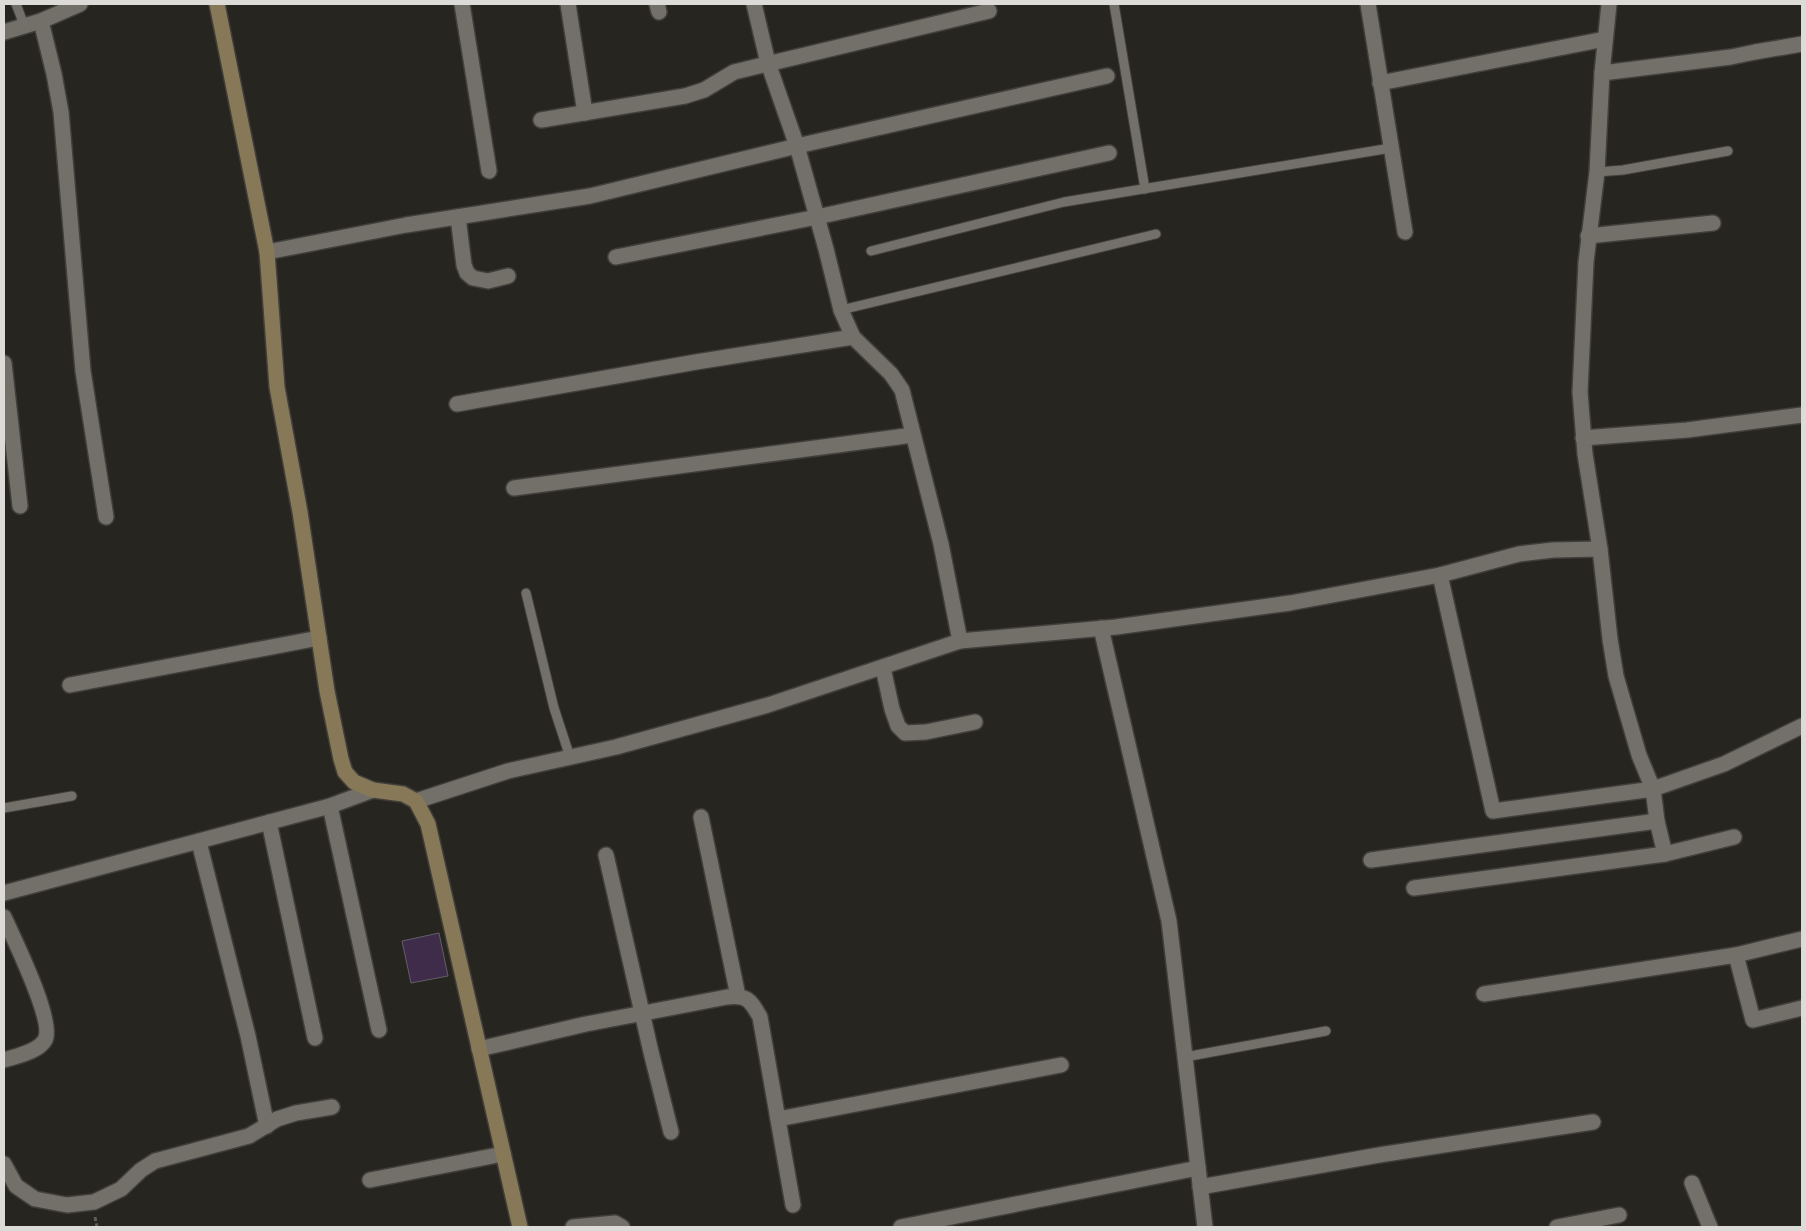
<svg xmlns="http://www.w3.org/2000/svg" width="1806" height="1231" viewBox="0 0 1806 1231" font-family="Cabin,sans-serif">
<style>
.building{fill:#3e2c4a;stroke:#635f66}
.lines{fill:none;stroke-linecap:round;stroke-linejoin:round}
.lane-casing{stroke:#413f3b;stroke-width:11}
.street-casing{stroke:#413f3b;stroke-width:18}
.secondary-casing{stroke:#413f3b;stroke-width:18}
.path{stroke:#605e59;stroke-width:3;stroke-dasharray:4 2.5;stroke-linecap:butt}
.lane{stroke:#727069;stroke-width:9}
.street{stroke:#727069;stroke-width:15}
.secondary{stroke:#877957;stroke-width:15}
</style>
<rect width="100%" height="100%" fill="#27251f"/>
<polygon class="building" points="439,933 448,976 411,983 402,941"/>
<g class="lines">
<g class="lane-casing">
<g id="lane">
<polyline points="16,4 24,25"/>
<polyline points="1114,4 1145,189"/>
<polyline points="1597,172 1623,170 1728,151"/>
<polyline points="871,251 1064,202 1391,148"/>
<polyline points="841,310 1156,234"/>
<polyline points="526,593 554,708 570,757"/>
<polyline points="4,808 72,796"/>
<polyline points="1185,1057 1326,1031"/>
</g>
</g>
<g class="street-casing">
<g id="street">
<polyline points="462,4 489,171"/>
<polyline points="568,4 585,113"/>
<polyline points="657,4 659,12"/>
<polyline points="1368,4 1405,232"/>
<polyline points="1609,4 1602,73 1597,172 1586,262 1580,392 1585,454 1600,549 1610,639 1616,676 1639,755 1653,789 1724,764 1802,726"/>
<polyline points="41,21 54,74 61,112 83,371 106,517"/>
<polyline points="4,32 41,21 80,4"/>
<polyline points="1602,73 1731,57 1755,52 1802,44"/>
<polyline points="1380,83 1605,39"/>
<polyline points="541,120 685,96 704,90 734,72 989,11"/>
<polyline points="458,217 464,265 467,273 473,278 488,281 508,276"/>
<polyline points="1588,236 1713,223"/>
<polyline points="267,252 406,225 590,196 797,146 1107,76"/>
<polyline points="616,257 817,217 1109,153"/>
<polyline points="4,363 20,506"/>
<polyline points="457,404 696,362 853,337"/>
<polyline points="1583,438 1687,430 1802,415"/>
<polyline points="514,488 913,435"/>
<polyline points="1440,575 1519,554 1553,550 1600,549"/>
<polyline points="1101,628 1169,921 1205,1227"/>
<polyline points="960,641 1116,627 1290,603 1440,575 1493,811 1653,789 1657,821 1665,854"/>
<polyline points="883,668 892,709 898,726 905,733 926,732 975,722"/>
<polyline points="70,685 319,638"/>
<polyline points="416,801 508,771 616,747 768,705 960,641 941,544 902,390 891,374 853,337 841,310 826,249 797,146 768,63 754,4"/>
<polyline points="330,806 379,1030"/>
<polyline points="701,817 738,996"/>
<polyline points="269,822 315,1038"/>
<polyline points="199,842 248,1036 267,1126"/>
<polyline points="606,855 651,1052 671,1132"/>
<polyline points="1371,860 1657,821"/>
<polyline points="1414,888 1665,854 1734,837"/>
<polyline points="4,893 330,806 373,790"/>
<path d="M 4,917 C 13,937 55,1022 45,1040 C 38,1052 16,1056 4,1060"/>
<polyline points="1736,955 1753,1020 1802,1008"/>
<polyline points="1484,994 1736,955 1802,939"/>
<path d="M 479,1049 L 586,1024 L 727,997 C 748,995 750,1000 760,1017 L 793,1205"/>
<polyline points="778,1119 1061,1065"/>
<polyline points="4,1164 16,1186 35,1199 67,1205 94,1202 121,1189 141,1170 155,1161 249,1136 277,1119 296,1113 332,1107"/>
<polyline points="370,1180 503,1154"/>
<polyline points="1692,1183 1710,1227"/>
<polyline points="1200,1187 1379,1155 1593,1122"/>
<polyline points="573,1227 615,1223 622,1227"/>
<polyline points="901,1227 1198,1168"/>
<polyline points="1557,1227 1619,1215"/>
</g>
</g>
<g class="secondary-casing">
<polyline id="secondary" points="217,4 267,252 277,387 300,512 327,691 341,759 345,772 354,782 373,790 403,794 416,801 428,824 520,1227"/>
</g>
<polyline class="path" points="95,1217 97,1227"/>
<use href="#lane" class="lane"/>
<use href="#street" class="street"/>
<use href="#secondary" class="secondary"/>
</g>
<rect width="1806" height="1231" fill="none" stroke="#dcdbd8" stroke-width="10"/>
</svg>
